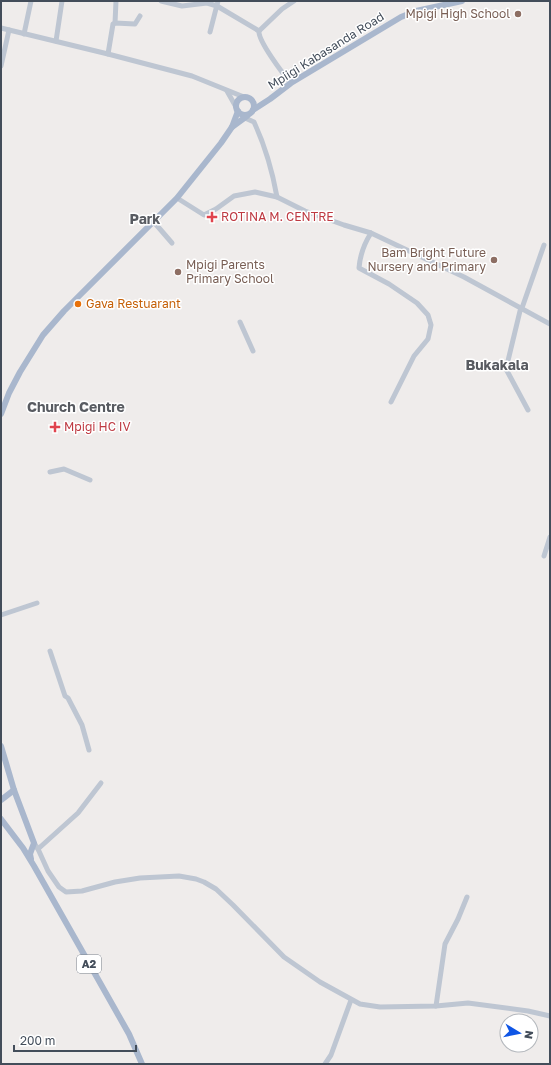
<svg xmlns="http://www.w3.org/2000/svg" width="551" height="1065" viewBox="0 0 551 1065" font-family="'Golos Text',sans-serif">
<style>
.lines{fill:none;stroke-linecap:round;stroke-linejoin:round}
.minor{stroke:#bec6d2;stroke-width:5}
.major{stroke:#a9b7cd;stroke-width:6}
.education-dot{fill:#8d6e63;stroke:#fff;stroke-width:1.5}
.health-dot{fill:#e0444e;stroke:#fff;stroke-width:1.5}
.food-dot{fill:#e8710a;stroke:#fff;stroke-width:1.5}
.labels{text-anchor:middle;stroke-width:3;stroke-linejoin:round;paint-order:stroke}
.shield{fill:#fff;stroke:#7b828c;stroke-width:1}
.shield-label{font-size:11px;font-weight:bold;fill:#434d5a}
.education-label{font-size:12px;fill:#785e54;stroke:#fff;text-anchor:end}
.street-label{font-size:12px;fill:#434d5a;stroke:#fff}
.health-label{font-size:12px;fill:#be3a42;stroke:#fff;text-anchor:start}
.food-label{font-size:12px;fill:#c56008;stroke:#fff;text-anchor:start}
.quarter-label{font-size:14px;font-weight:bold;fill:#585b61;stroke:#fff}
</style>
<rect width="100%" height="100%" fill="#efeceb"/>
<g class="lines">
<g class="minor">
<polyline points="161,1 182,6 207,3 217,6 259,31"/>
<polyline points="115,23 116,1"/>
<polyline points="1,28 108,54 192,76 244,97"/>
<polyline points="210,32 218,1"/>
<polyline points="24,34 31,1"/>
<polyline points="56,41 62,1"/>
<polyline points="108,54 113,24 115,23 135,24 140,16"/>
<polyline points="1,66 9,30"/>
<path d="M 291,83 C 283,74 258,41 259,31 L 282,9 L 294,1"/>
<polyline points="227,91 236,107"/>
<path d="M 245,118 L 254,122 C 266,148 272,169 277,197"/>
<polyline points="177,198 204,215 216,209 234,196 255,192 277,197 305,211 344,225 371,233 464,277 550,324"/>
<polyline points="153,221 172,243"/>
<path d="M 371,233 C 364,244 360,255 359,268 L 389,284 L 417,303 L 428,315 L 431,325 L 428,339 L 414,356 L 391,402"/>
<polyline points="240,322 253,351"/>
<polyline points="528,410 506,369 520,311 522,308 544,245"/>
<polyline points="50,472 64,469 90,480"/>
<polyline points="544,556 550,537"/>
<polyline points="1,615 37,603"/>
<polyline points="50,651 65,696 68,698 82,725 89,750"/>
<polyline points="34,843 38,849 48,871 59,887 66,892 82,891 115,882 140,878 179,876 196,879 204,882 216,889 233,905 284,957 320,982 360,1004 380,1007 436,1006 468,1003 528,1011 550,1016"/>
<polyline points="38,849 78,813 101,783"/>
<polyline points="436,1006 445,944 458,919 467,897"/>
<polyline points="325,1064 331,1055 351,1000"/>
</g>
<g class="major">
<circle cx="245" cy="106" r="9"/>
<polyline points="253,110 270,99 291,83 401,17 416,11 462,1"/>
<polyline points="232,127 247,116"/>
<polyline points="1,414 9,393 20,372 43,335 64,311 177,198 221,143 232,127 238,111"/>
<polyline points="1,746 14,790 34,843 30,854 31,859"/>
<polyline points="1,800 14,790"/>
<polyline points="1,819 23,848 34,866 129,1034 142,1064"/>
</g>
</g>
<g class="education-dot">
<circle cx="518" cy="14" r="4"/>
<circle cx="494" cy="260" r="4"/>
<circle cx="178" cy="272" r="4"/>
</g>
<g class="health-dot">
<path d="M210 211h4v4h4v4h-4v4h-4v-4h-4v-4h4z"/>
<path d="M53 421h4v4h4v4h-4v4h-4v-4h-4v-4h4z"/>
</g>
<circle class="food-dot" cx="78" cy="304" r="4"/>
<g class="labels">
<rect class="shield" x="77" y="955" width="24" height="18" rx="3"/>
<g class="shield-label">
<text x="89" y="968">A2</text>
</g>
<g class="education-label">
<text x="510" y="18">Mpigi High School</text>
<text x="486" y="257">Bam Bright Future<tspan x="486" dy="14">Nursery and Primary</tspan></text>
<text x="186" y="269" text-anchor="start">Mpigi Parents<tspan x="186" dy="14">Primary School</tspan></text>
</g>
<g class="street-label">
<text transform="translate(326 51) rotate(-32)" y="4">Mpiigi Kabasanda Road</text>
</g>
<g class="health-label">
<text x="221" y="221">ROTINA M. CENTRE</text>
<text x="64" y="431">Mpigi HC IV</text>
</g>
<g class="food-label">
<text x="86" y="308">Gava Restuarant</text>
</g>
<g class="quarter-label">
<text x="145" y="224">Park</text>
<text x="497" y="370">Bukakala</text>
<text x="76" y="412">Church Centre</text>
</g>
</g>
<rect width="551" height="1065" fill="none" stroke="#434d5a" stroke-width="4"/>
<g transform="translate(519 1033) rotate(100)"><circle r="19" fill="#ffffff" stroke="#b4b8bd"/>
<path d="M0-3L7 15L0 10L-7 15Z" fill="#0f55e5"/>
<text y="-6" font-size="11" font-weight="bold" text-anchor="middle" fill="#434d5a">N</text>
</g>
<path d="M14 1045v6h122v-6" fill="none" stroke="#434d5a" stroke-width="2"/>
<text x="20" y="1045" font-size="12" fill="#434d5a" stroke="#ffffff" stroke-width="3" paint-order="stroke">200 m</text>
</svg>
